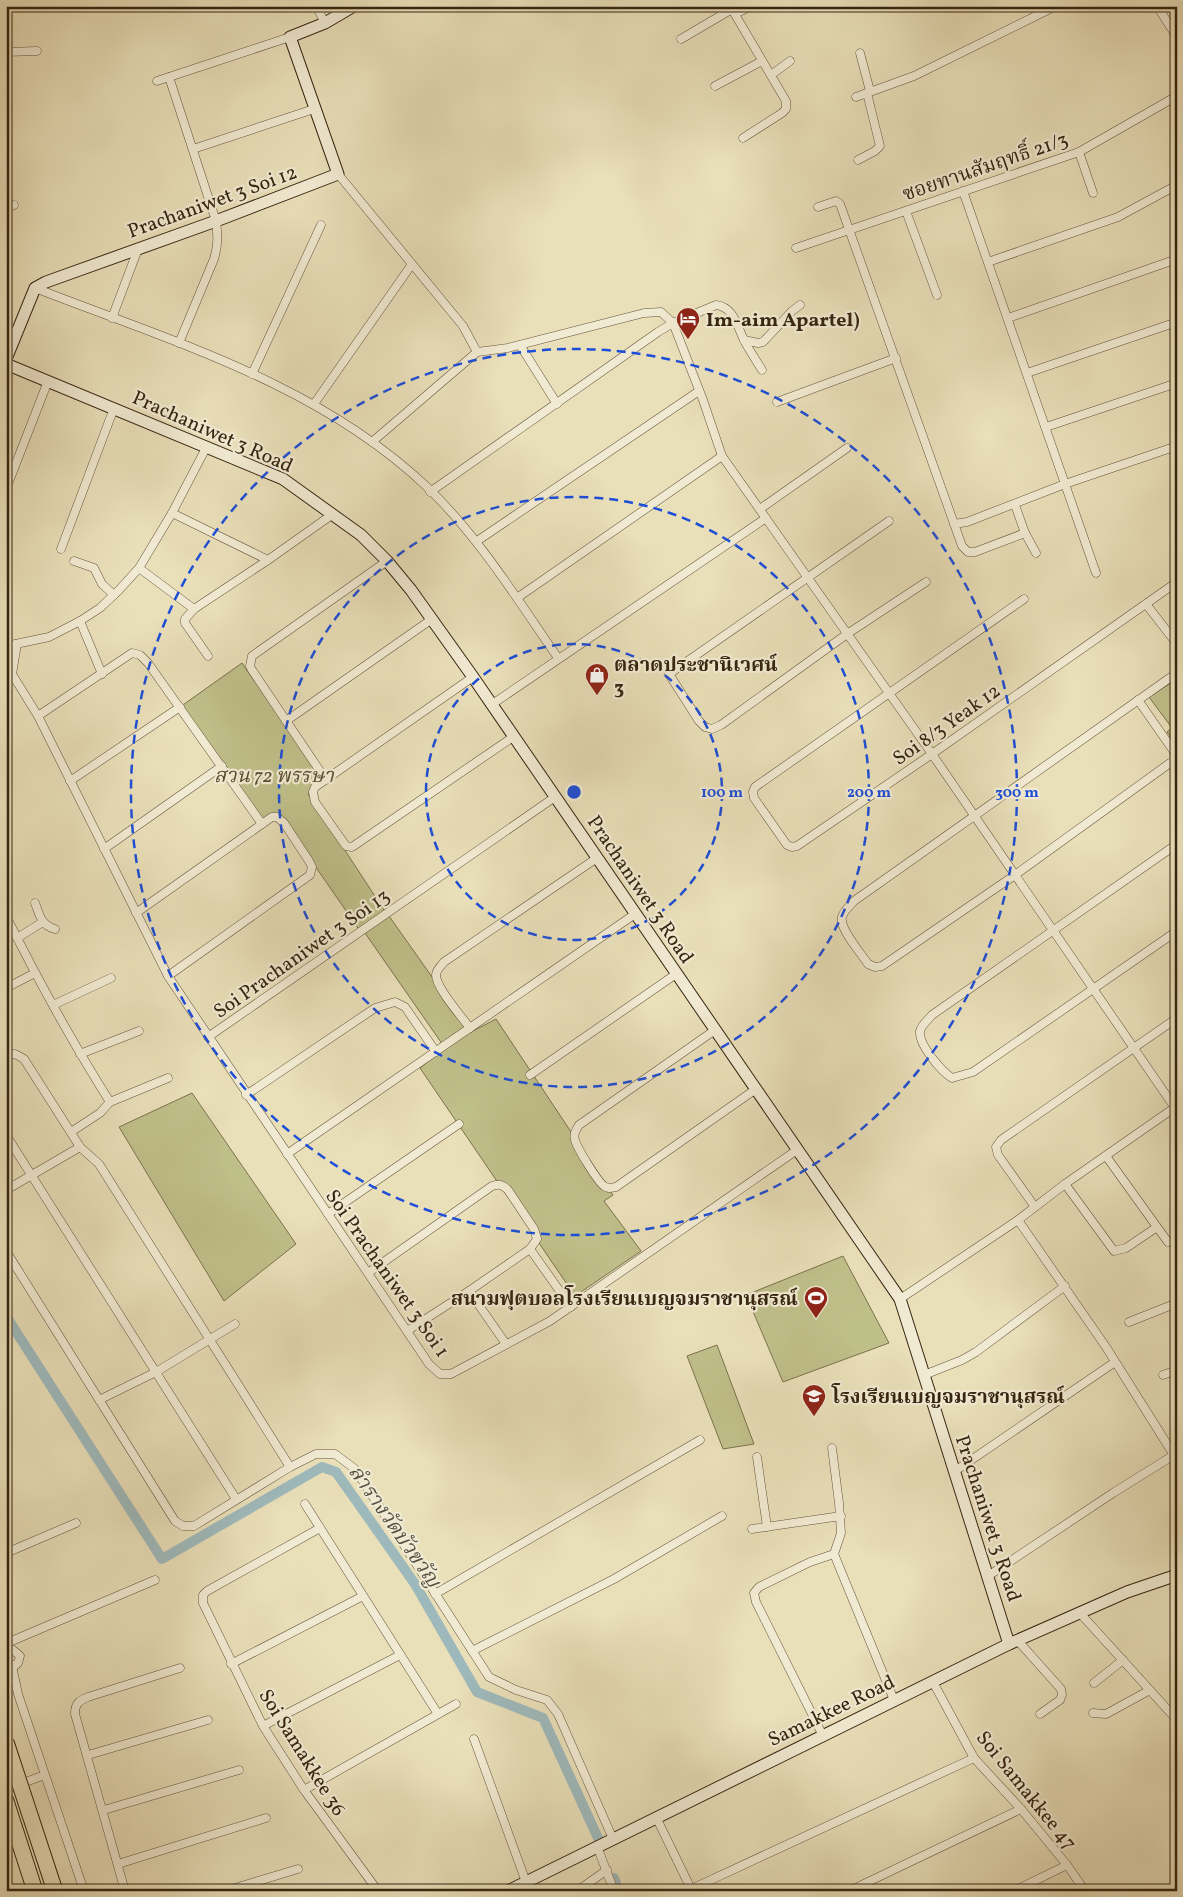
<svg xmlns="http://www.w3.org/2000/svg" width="1183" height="1897" viewBox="0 0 1183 1897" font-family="Vollkorn,'Noto Serif Thai',serif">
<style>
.green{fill:#bfbf8a;stroke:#7a724e}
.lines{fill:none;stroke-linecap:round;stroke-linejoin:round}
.canal{stroke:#9eb9bb;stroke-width:10}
.street-casing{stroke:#63543b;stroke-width:9}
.secondary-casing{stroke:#362511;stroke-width:13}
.highway-casing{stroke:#362511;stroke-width:17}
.street{stroke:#f1ead2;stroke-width:8}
.secondary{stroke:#f1ead2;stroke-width:11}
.highway{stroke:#e9dfb9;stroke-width:15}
.highway-bridge-casing{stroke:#362511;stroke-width:17;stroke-linecap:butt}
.highway-bridge{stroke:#e9dfb9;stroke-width:15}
.ring{fill:none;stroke:#1d4ed8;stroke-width:2.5;stroke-dasharray:9 6}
.labels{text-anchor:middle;stroke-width:4.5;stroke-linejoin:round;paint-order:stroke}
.street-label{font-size:20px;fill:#362511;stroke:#f1ead2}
.poi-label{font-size:20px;font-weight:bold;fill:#362511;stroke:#f1ead2;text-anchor:start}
.park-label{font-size:20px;font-style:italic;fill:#584c2f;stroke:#f1ead2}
.water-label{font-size:21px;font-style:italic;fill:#555144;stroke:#f1ead2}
.centre{fill:#1d4ed8;stroke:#f1ead2;stroke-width:2.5}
.ring-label{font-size:15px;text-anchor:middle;font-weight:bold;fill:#1d4ed8;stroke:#f1ead2;stroke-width:4.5;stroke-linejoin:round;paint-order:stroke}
</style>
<rect width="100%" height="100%" fill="#e9dfb9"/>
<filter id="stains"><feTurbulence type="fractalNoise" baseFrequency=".004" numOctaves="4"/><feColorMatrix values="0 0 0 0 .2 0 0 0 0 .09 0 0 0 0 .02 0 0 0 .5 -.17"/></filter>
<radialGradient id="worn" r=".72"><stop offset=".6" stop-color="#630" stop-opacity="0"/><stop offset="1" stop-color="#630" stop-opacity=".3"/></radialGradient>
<g class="green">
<polygon points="242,663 324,782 308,794 386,913 360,931 279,814 261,826 180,707"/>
<polygon points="1177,679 1177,746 1167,732 1172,728 1149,697"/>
<polygon points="389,916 471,1032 496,1019 613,1195 604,1201 641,1251 575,1296 420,1068 445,1048 365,933"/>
<polygon points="192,1093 296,1244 224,1301 119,1127"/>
<polygon points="843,1256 889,1343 783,1382 746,1295"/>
<polygon points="717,1345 754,1444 723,1449 687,1356"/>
</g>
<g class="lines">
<g class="canal">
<polyline points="6,1316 162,1559 322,1467 336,1472 415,1584 477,1692 543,1718 598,1838"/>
<polyline points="614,1878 619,1891"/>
</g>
<g class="street-casing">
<g id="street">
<polyline points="316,6 325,23"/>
<polyline points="730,6 786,101 786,109 782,113 743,138"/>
<polyline points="1157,6 1177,37"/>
<polyline points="735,14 752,6"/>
<polyline points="681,39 732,9"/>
<polyline points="6,52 37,51"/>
<polyline points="860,53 870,91"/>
<polyline points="771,75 790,61"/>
<path d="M 169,77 L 216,221 C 218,236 218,246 214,259 L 179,343"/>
<polyline points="157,81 290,37"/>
<polyline points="715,86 762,61"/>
<polyline points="856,97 914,76 1056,6"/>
<polyline points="193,149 314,109"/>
<polyline points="1079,152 1093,193"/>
<polyline points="858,160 875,151 880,146 867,93"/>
<polyline points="338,174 463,326 477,352"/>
<polyline points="963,191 1096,573"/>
<polyline points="818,207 836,201 840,204 962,546 968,552 975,552 1025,533"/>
<polyline points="6,208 14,205"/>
<polyline points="906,211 937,295"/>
<polyline points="796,248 1079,152 1177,96"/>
<polyline points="988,262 1118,217 1177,185"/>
<path d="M 35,288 C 171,341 319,384 427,487 C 479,537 517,599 558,658"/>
<polyline points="112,318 138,249"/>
<polyline points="1008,318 1177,259"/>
<polyline points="744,340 758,343 763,342 792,311 800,305"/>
<polyline points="520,345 557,404"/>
<polyline points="1027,373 1177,322"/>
<polyline points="252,374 321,225"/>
<polyline points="777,402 896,358"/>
<polyline points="314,404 412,264"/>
<polyline points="1046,427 1177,383"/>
<polyline points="372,442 477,352 508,348 644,313 661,312 673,323 703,400 722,456 932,754 1175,1108"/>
<polyline points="6,489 48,381"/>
<path d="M 430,492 L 658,332 L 673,323 L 716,305 C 734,307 737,326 744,340 C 749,350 756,360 762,370"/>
<polyline points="1015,505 1025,533 1036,553"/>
<polyline points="760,509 847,448"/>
<polyline points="172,513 268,560"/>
<polyline points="889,521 669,674 699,721 705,727 712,729 721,725 847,634 926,582"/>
<polyline points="954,524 967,522 1065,484 1177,446"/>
<polyline points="477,541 699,391"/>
<polyline points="61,549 114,408"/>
<polyline points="74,561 94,568 102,584 114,595"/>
<polyline points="139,568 194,609"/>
<polyline points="517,598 722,456"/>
<polyline points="1024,599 755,787 753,792 754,798 787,845 792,847 797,846 932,754 1177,582"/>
<polyline points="1146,604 1177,644"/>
<polyline points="80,621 102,674"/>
<polyline points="17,644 12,674 38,716 168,976 429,1364 440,1374 451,1374 550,1321 797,1150"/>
<polyline points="6,646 49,637 80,621 100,608 119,590 139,568 172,513 207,446"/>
<polyline points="208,656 185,623 185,619 194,609 268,560 333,514"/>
<polyline points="473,677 315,787 313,792 315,802 346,846 352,847 513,737"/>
<polyline points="1138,700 1177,756"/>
<polyline points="491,705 766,518"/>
<polyline points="38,716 132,653 140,655 148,663 262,824"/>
<polyline points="286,721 432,619"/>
<path d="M 1170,763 L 1015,875 L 882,966 L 875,967 L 868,964 C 861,953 839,929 842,917 C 844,910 850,906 854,901 L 1171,677"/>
<polyline points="326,780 252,670 250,666 252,656 387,561"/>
<polyline points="70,781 180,707"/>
<path d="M 1177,844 L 932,1015 C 928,1020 922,1024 920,1031 C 918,1044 941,1071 952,1078 L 973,1072 L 1177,931"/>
<polyline points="104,849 222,766"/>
<path d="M 35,903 C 40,916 41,925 55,929"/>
<polyline points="136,913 272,817 277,817 284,823 309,861 312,867 310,875 168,976"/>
<path d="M 6,916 C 38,980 72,1042 110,1102 L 100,1113 L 71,1132"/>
<polyline points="17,938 43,922"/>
<polyline points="6,988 35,973"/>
<polyline points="53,1005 111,978"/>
<path d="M 470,1028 C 462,1017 436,988 436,975 C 436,970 441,966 444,962 L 597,858"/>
<path d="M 715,1030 L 579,1125 C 576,1130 573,1134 575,1140 C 577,1148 598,1182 604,1186 C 608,1189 611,1188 616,1187 L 756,1089"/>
<polyline points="208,1037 555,797"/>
<polyline points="80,1054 139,1031"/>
<polyline points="6,1055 15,1054 24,1059 80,1147 99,1164 290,1467"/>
<polyline points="530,1075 676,974"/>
<polyline points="246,1095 375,1008 395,1002 405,1007 436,1052"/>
<polyline points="110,1102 168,1078"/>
<polyline points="6,1135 236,1499"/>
<polyline points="287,1154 635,914"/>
<polyline points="1065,1184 1114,1251 1126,1248 1157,1227 1106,1156"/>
<polyline points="6,1190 80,1147"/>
<polyline points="1035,1207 998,1155 996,1147 1001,1140 1177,1018"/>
<polyline points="328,1214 459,1124"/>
<polyline points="1018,1220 1106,1347 1177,1460"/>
<polyline points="1157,1227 1168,1242"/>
<polyline points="530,1249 571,1307"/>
<polyline points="6,1251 175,1521 183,1526 194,1526 290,1467 316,1454 335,1454 355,1469 489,1677 516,1690 547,1700 558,1714 613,1839"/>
<path d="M 368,1273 L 492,1186 C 499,1184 502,1184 508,1190 L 534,1229 L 537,1239 L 530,1249 L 469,1291 L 407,1331"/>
<polyline points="469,1291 506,1344"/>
<polyline points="900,1299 1018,1220 1065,1184 1177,1106"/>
<polyline points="1129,1322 1177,1303"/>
<polyline points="924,1375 962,1360 976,1352 1065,1286"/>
<polyline points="1163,1375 1177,1370"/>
<polyline points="99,1400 156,1372 235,1324"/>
<polyline points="832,1448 839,1503 841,1533 834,1554"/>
<polyline points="757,1457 767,1527"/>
<polyline points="955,1471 1115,1362"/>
<polyline points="305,1504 438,1714"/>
<polyline points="320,1528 207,1591 203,1595 203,1603 263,1726 304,1790 378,1891"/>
<polyline points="752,1529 841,1516"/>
<polyline points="6,1553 76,1523"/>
<polyline points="834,1554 894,1700"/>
<polyline points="988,1576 1113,1493 1174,1455"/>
<polyline points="435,1594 700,1440"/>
<polyline points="1079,1612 1177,1720"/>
<polyline points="1018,1641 1061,1689 1062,1695 1060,1700 1040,1714"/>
<polyline points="7,1643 155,1580"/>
<polyline points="472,1651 614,1579 722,1516"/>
<polyline points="6,1652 13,1650 20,1656 18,1663 16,1665 6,1664"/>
<polyline points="231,1664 363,1596"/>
<polyline points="12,1666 18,1694 84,1891"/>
<polyline points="933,1682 974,1758 1021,1809 1067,1865 1085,1891"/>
<polyline points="1094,1683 1123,1660"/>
<polyline points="1093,1713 1106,1714 1150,1690"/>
<polyline points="263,1726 400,1655"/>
<polyline points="823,1736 756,1602 754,1593 759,1587 810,1562 834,1554"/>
<polyline points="474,1739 526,1882"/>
<polyline points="88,1755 208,1720"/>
<polyline points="6,1789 45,1775"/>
<polyline points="304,1790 456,1704"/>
<polyline points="104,1810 239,1770"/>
<polyline points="656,1817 692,1891"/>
<polyline points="597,1846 614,1891"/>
<polyline points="118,1864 266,1818"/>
<path d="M 125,1891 L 75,1714 C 75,1703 79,1701 88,1697 L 180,1668"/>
<polyline points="225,1891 298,1869"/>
<polyline points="577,1891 607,1870"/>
<polyline points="687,1891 974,1758"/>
<polyline points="849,1891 1021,1809"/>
<polyline points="1014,1891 1067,1865"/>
</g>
</g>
<g class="secondary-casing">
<g id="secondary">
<polyline points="6,359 35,288 46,282 216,221 338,174 290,37 325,23 354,6"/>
<polyline points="6,364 283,479 361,535 387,561 411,590 473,677 900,1299 1009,1644"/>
<polyline points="508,1891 1009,1644 1127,1592 1177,1575"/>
</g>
</g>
<g class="highway-casing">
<polyline id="highway" points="6,1801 35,1891"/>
</g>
<use href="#street" class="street"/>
<use href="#secondary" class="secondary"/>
<use href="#highway" class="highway"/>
<g class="highway-bridge-casing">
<polyline id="highway-bridge" points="6,1742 55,1891"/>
</g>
<use href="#highway-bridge" class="highway-bridge"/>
</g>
<g class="ring">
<circle cx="574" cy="792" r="148"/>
<circle cx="574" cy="792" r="295"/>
<circle cx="574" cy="792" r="443"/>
</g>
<defs>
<g id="hotel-pin" transform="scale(1.25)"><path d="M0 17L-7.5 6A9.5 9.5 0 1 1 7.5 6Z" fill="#8f2418" stroke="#f1ead2"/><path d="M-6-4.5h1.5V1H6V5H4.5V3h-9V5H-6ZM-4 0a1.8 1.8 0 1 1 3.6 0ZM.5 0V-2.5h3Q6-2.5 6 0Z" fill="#fff"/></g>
<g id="shop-pin" transform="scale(1.25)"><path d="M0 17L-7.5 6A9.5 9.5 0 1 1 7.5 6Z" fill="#8f2418" stroke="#f1ead2"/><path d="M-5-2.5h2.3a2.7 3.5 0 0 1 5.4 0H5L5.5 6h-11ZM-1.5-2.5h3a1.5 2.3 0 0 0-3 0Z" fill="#fff"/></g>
<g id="stadium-pin" transform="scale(1.25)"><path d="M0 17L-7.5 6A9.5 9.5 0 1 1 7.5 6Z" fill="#8f2418" stroke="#f1ead2"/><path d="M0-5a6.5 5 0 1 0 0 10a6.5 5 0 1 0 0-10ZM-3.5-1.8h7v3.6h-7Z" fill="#fff"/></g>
<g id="school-pin" transform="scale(1.25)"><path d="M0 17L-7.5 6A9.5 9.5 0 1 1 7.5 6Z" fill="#8f2418" stroke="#f1ead2"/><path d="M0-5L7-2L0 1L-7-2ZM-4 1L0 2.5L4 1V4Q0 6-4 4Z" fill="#fff"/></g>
</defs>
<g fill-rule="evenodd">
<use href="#hotel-pin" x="688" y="319"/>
<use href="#shop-pin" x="597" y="675"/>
<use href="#stadium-pin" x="816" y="1298"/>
<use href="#school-pin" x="814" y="1396"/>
</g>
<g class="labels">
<g class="street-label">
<text transform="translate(985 166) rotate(-19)" y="7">ซอยทานสัมฤทธิ์ 21/3</text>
<text transform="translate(212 201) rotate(-20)" y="7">Prachaniwet 3 Soi 12</text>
<text transform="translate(213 431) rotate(24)" y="7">Prachaniwet 3 Road</text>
<text transform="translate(946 724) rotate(-35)" y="7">Soi 8/3 Yeak 12</text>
<text transform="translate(641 889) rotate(56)" y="7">Prachaniwet 3 Road</text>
<text transform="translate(301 953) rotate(-35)" y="7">Soi Prachaniwet 3 Soi 13</text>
<text transform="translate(388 1273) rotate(55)" y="7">Soi Prachaniwet 3 Soi 1</text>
<text transform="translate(989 1518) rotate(72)" y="7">Prachaniwet 3 Road</text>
<text transform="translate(831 1710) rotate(-26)" y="7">Samakkee Road</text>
<text transform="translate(303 1752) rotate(58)" y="7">Soi Samakkee 36</text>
<text transform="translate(1027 1790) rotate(51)" y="7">Soi Samakkee 47</text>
</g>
<g class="poi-label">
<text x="706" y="326">Im-aim Apartel)</text>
<text x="614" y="671">ตลาดประชานิเวศน์<tspan x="614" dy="23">3</tspan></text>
<text x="798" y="1305" text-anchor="end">สนามฟุตบอลโรงเรียนเบญจมราชานุสรณ์</text>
<text x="832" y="1403">โรงเรียนเบญจมราชานุสรณ์</text>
</g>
<g class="park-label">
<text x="274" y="782">สวน 72 พรรษา</text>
</g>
<g class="water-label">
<text transform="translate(395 1526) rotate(55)" y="7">ลำรางวัดบัวขวัญ</text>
</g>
</g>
<circle cx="574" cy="792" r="8" class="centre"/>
<g class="ring-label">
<text x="722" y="797">100 m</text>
<text x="869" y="797">200 m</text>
<text x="1017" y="797">300 m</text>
</g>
<rect width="1183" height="1897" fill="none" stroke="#e9dfb9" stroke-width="25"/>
<rect x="8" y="8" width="1168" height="1882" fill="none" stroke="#362511" stroke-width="2.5"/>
<rect x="12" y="12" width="1158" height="1872" fill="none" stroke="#362511"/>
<rect width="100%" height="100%" filter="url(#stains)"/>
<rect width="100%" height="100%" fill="url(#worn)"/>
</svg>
